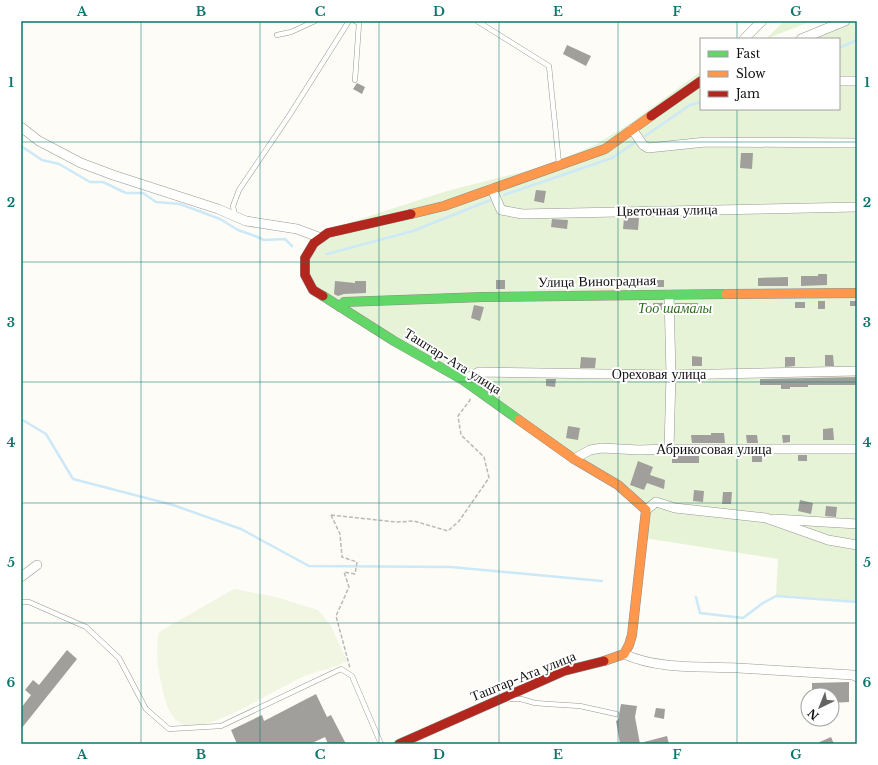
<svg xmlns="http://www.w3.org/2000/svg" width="878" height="765" viewBox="0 0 878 765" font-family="'Libre Baskerville',serif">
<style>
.green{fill:#e7f3d7}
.pitch{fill:#f0f6e1}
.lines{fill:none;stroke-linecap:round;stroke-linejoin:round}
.stream{stroke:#cde8f7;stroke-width:2.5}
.building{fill:#a19f9c}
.lane-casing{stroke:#979795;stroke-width:5.5}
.street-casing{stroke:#979795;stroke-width:10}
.fast-casing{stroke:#8e8d8b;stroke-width:10}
.slow-casing{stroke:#8e8d8b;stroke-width:10}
.jam-casing{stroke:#8e8d8b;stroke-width:10}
.path{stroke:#b9b9b8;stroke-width:1.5;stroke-dasharray:4 2;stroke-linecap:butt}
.lane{stroke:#fffffe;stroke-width:4.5}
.street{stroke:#fffffe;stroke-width:9}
.fast{stroke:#63d668;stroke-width:9}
.slow{stroke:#ff974d;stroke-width:9}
.jam{stroke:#b3261e;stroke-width:9}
.grid{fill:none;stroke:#0f766e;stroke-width:1;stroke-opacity:0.55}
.labels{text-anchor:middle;stroke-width:4;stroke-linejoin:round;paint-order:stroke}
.street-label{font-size:14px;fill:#111;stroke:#fff}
.park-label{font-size:14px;font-style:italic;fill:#2f6b1f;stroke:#fff}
.neatline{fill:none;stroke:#0f766e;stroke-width:1.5}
.grid-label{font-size:13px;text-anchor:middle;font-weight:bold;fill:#0f766e}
</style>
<rect width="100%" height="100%" fill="#fdfcf7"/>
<g class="green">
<polygon points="784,21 812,21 766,39"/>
<polygon points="849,21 857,21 857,602 776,596 778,559 644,538 646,510 618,485 313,290 305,258 348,223 447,191 545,166 595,145 631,123 700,72 701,72 701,109 839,109 839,39 808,39"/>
</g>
<path class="pitch" d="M 234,589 L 276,597 L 318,610 L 331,626 L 347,661 C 334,668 321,670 307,675 C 281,685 209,734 184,725 C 169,719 165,700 162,687 C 158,669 155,650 159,632 Z"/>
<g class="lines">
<g class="stream">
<polyline points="839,48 857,40"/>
<polyline points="645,136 690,105 701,102"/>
<polyline points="21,146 42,160 59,164 90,182 103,182 126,193 143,193 156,202 180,204 220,219 238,230 255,236 264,240 285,239 292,246"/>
<polyline points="504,195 612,158 637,141"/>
<polyline points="327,254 413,231 493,199"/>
<polyline points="21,419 46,434 73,479 173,505 241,529 309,566 451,567 602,581"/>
<polyline points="696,597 700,613 743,618 763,603 776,596 857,602"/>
</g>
</g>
<g class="building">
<polygon points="567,45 591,56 586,66 563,54"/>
<polygon points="357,83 365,87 362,94 353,89"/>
<polygon points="741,153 753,153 752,169 740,168"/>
<polygon points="536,190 546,191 544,203 534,201"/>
<polygon points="624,218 639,218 638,230 623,229"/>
<polygon points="552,219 568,220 567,229 551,227"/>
<polygon points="818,274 827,274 827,285 801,286 801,276 818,276"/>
<polygon points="788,277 788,286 758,286 758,278"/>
<rect x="631" y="279" width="11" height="8"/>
<rect x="496" y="280" width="9" height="9"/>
<rect x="656" y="280" width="8" height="7"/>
<polygon points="335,281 355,283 355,281 366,281 366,293 344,294 338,296 334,294"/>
<rect x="818" y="301" width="7" height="8"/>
<rect x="850" y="301" width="7" height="5"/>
<rect x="795" y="302" width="10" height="6"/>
<polygon points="653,303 663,303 663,310 653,309"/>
<polygon points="675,303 698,303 698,311 691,311 691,309 675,309"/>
<polygon points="474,305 484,307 480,321 471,318"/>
<polygon points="825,355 833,355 834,366 825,366"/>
<polygon points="692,356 702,357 702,366 692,366"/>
<polygon points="581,357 596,358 595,368 580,368"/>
<polygon points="785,357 795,357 795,366 785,367"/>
<polygon points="857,377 857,385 808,385 808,387 790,387 790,389 781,389 781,385 760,385 760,379"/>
<polygon points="546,379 556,379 555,387 546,386"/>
<polygon points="568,426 580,428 578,440 566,438"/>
<polygon points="833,428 834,440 823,440 823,429"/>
<polygon points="711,433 724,433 725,443 692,443 691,435 711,435"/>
<polygon points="746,435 757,435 758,443 747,443"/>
<polygon points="782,435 790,435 790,442 783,443"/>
<rect x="752" y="455" width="10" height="7"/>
<rect x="798" y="455" width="9" height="6"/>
<rect x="672" y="456" width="27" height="7"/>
<polygon points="638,461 653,467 650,475 665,480 664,489 647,483 644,490 630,485"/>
<polygon points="694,490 704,491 703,502 693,501"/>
<polygon points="723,492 732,492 731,504 722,504"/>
<polygon points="800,500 813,503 811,514 798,511"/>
<polygon points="826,506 837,507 836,517 825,516"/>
<polygon points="67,650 77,659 21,729 21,708 31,695 25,690 33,680 39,685"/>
<polygon points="849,682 849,702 832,703 832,695 812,695 812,683"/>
<polygon points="316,694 327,717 331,715 346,744 328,744 325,737 310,744 237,744 231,730 262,715 264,721"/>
<polygon points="621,704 637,706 635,717 640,744 620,744 616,721 618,720"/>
<polygon points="656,708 665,709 664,719 654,717"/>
<polygon points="667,736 669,744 644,744 644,742"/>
<polygon points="831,737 834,744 815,744"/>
</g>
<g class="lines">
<g class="lane-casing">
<g id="lane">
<polyline points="477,21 549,66 559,164"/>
<polyline points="277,35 291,32 315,21"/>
<polyline points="355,80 359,23 355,21"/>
<polyline points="235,216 233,206 239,190 289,116 349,21"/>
<polyline points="21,602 29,602 86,627 119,658 146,709 169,729 221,726 341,669 352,676 381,744"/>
<polyline points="511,699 521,699 535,703 548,704 580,706 616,714"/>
</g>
</g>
<g class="street-casing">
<g id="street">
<polyline points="744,39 762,21"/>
<polyline points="801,39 845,21"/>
<polyline points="839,81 857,81"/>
<polyline points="21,127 39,141 81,163 113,175 218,209 246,221 297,229 321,238"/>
<polyline points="632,129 643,145 648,148 706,142 857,143"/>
<polyline points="492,189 501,210 522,214 857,207"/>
<polyline points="463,380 479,372 671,375 857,371"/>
<polyline points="669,449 671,375 669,295"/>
<polyline points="574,459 590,450 602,448 639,450 669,449 857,449"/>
<polyline points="646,510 656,502 675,508 766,518 828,540 857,545"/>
<polyline points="775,519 857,524"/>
<polyline points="21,577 37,565"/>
<path d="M 624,654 C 659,670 700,666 738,668 C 776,670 815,673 853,675 L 857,677"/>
</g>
</g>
<g class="fast-casing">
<g id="fast">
<polyline points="323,296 394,341 463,380 519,420"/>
<polyline points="340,307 344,302 483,297 726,294"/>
</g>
</g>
<g class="slow-casing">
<g id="slow">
<polyline points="411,214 444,206 605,149 651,116"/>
<polyline points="726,294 857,293"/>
<polyline points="519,420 574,459 618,485 646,510 632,635 629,645 624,654 604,661"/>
</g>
</g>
<g class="jam-casing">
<g id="jam">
<polyline points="651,116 701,81"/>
<polyline points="323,296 313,290 305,275 305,258 314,243 328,233 411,214"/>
<polyline points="399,744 564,671 604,661"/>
</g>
</g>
<g class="path">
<polyline points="331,515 396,522 414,521 448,531 459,521 489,478 484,457 461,435 458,416 470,400 470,398"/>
<polyline points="331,515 340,534 342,557 357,562 355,574 344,572 349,587 336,616 350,668"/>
</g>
<use href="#lane" class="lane"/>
<use href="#street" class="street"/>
<use href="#fast" class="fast"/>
<use href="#slow" class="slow"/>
<use href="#jam" class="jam"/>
</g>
<path class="grid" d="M 141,21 L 141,744M 260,21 L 260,744M 379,21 L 379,744M 499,21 L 499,744M 618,21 L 618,744M 737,21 L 737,39M 737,109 L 737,744M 21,142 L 857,142M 21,262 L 857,262M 21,382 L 857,382M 21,503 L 857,503M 21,623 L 857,623"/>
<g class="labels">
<g class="street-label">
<text transform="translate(667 210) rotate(-1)" y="5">Цветочная улица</text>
<text transform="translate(597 281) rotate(-1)" y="5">Улица Виноградная</text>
<text transform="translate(453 361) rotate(32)" y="5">Таштар-Ата улица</text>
<text x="659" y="379">Ореховая улица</text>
<text x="714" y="454">Абрикосовая улица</text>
<text transform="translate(523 676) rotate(-22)" y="5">Таштар-Ата улица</text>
</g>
<g class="park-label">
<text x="675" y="313">Тоо шамалы</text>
</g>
</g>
<rect width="878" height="765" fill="none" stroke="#ffffff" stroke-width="44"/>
<rect x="700" y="38" width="140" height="72" fill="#ffffff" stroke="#a0a0a0"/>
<rect x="708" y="51" width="20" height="6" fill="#63d668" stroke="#a0a0a0"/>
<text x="736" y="58" font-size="12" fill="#111111">Fast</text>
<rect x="708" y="71" width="20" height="6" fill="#ff974d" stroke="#a0a0a0"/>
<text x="736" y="78" font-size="12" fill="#111111">Slow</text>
<rect x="708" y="91" width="20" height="6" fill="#b3261e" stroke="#a0a0a0"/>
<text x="736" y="98" font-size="12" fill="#111111">Jam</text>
<g transform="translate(820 707) rotate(223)"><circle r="19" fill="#ffffff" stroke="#a0a0a0"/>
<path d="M0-3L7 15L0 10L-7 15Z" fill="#646362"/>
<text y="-6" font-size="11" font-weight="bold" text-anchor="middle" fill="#111111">N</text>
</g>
<rect x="22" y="22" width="834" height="721" class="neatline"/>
<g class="grid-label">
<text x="82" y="16">A</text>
<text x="201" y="16">B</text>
<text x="320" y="16">C</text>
<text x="439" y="16">D</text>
<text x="558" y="16">E</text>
<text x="677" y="16">F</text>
<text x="796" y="16">G</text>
<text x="11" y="87">1</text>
<text x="867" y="87">1</text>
<text x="11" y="207">2</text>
<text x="867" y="207">2</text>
<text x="11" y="327">3</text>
<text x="867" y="327">3</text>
<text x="11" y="447">4</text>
<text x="867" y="447">4</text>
<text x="11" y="567">5</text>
<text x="867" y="567">5</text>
<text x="11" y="687">6</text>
<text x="867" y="687">6</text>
<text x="82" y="759">A</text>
<text x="201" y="759">B</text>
<text x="320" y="759">C</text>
<text x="439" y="759">D</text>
<text x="558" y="759">E</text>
<text x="677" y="759">F</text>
<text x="796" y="759">G</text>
</g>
</svg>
